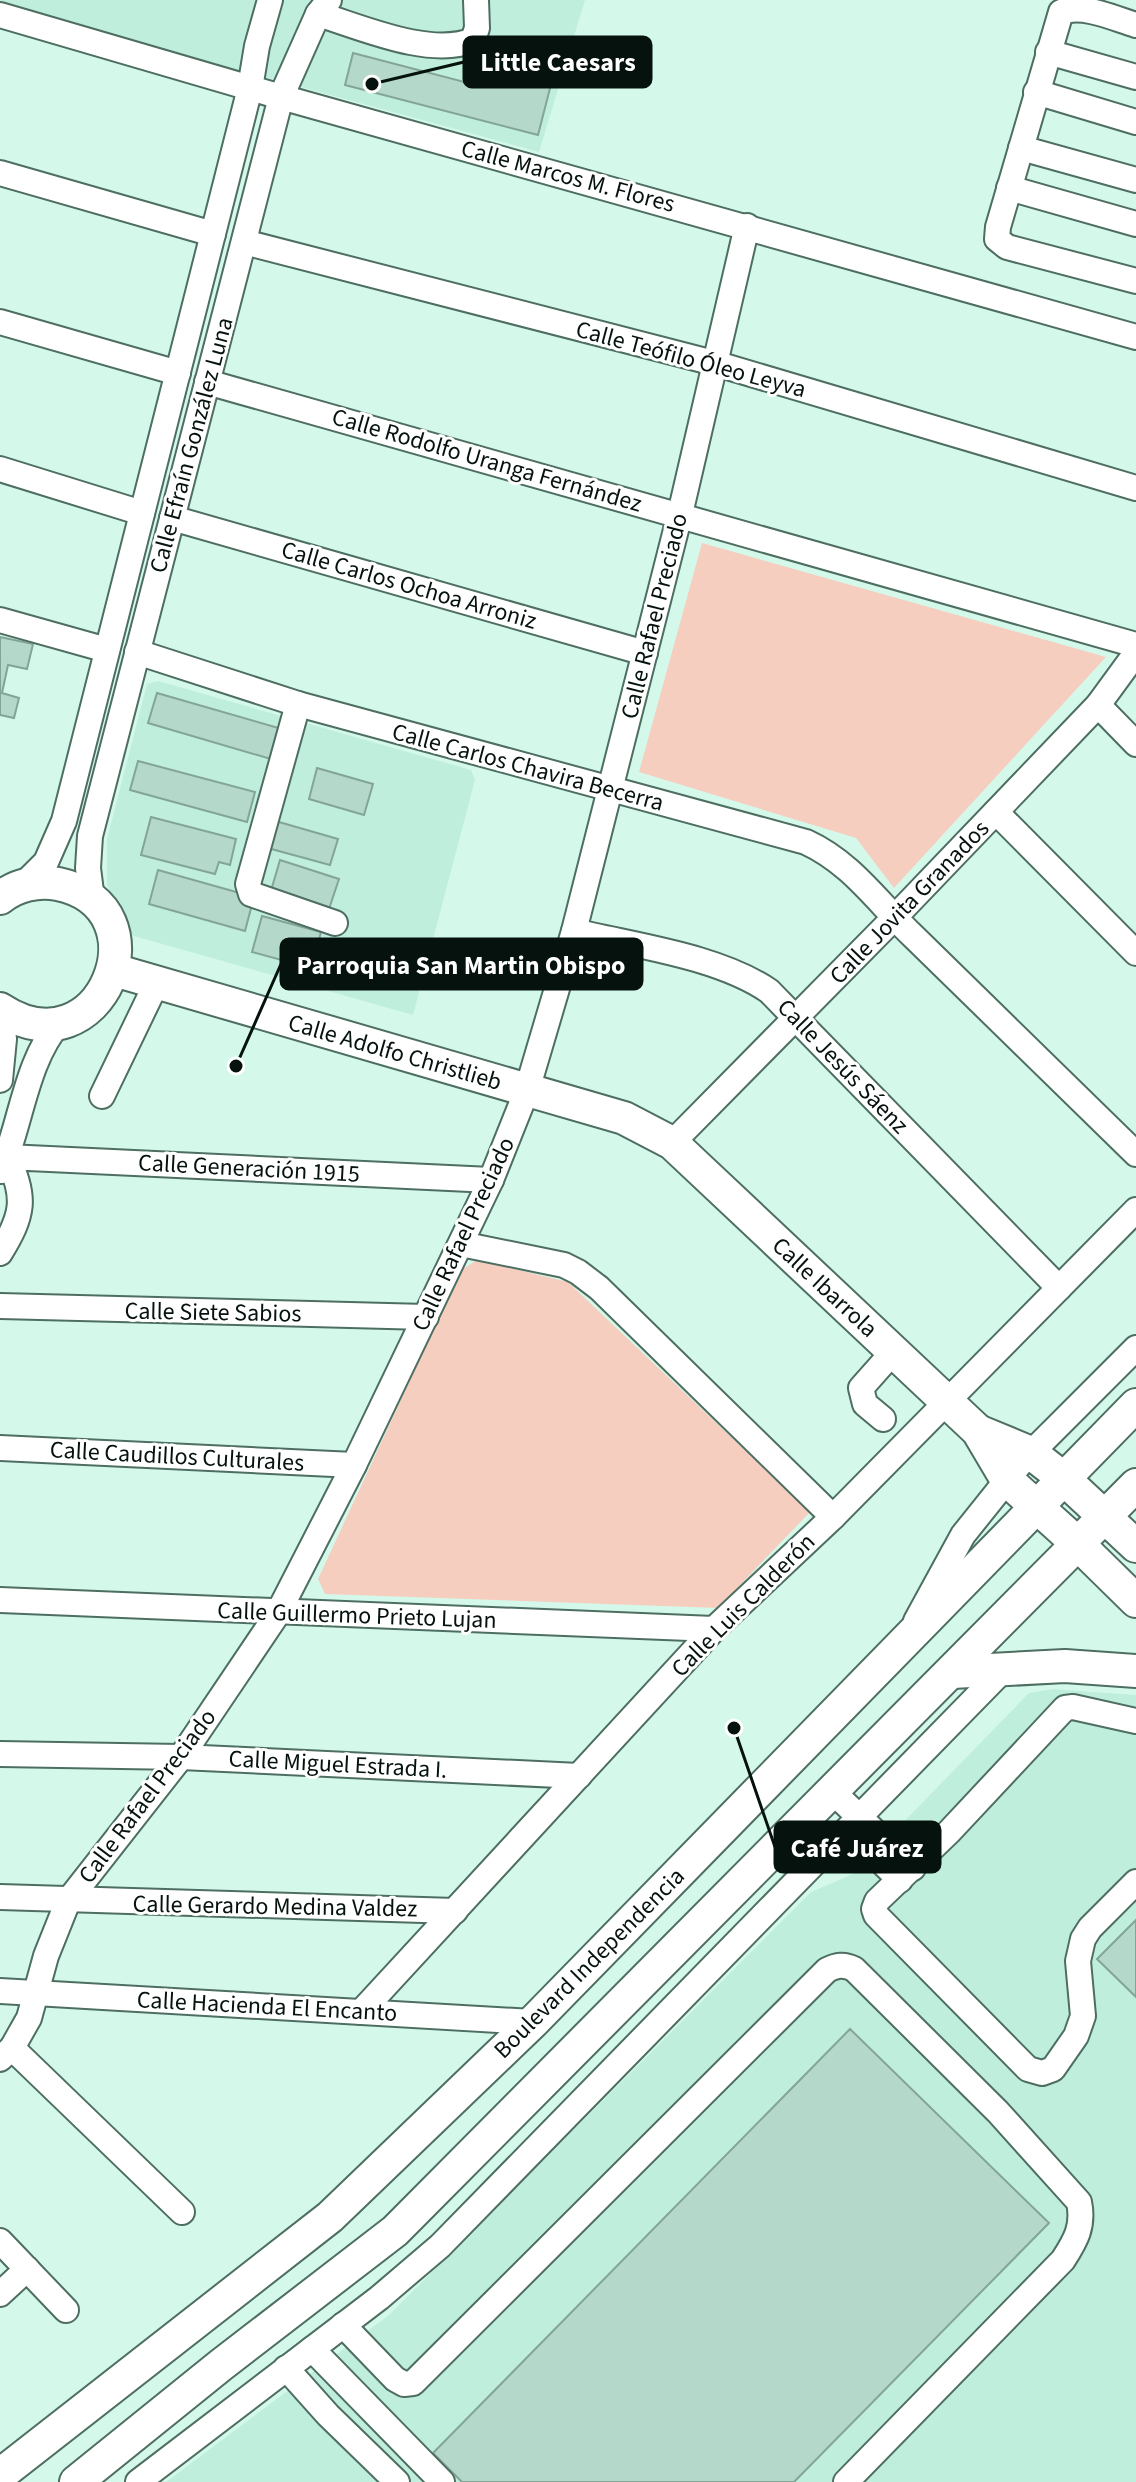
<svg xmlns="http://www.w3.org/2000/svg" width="1136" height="2482" viewBox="0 0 1136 2482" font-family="'Source Sans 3',sans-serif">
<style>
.built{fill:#c0eedc}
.green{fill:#f6cec0}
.building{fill:#b4d8ca;stroke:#82a597;stroke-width:2}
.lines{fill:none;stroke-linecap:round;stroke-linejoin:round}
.minor-casing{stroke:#4d6e61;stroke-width:28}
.major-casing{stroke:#4d6e61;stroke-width:36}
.minor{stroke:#fff;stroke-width:24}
.major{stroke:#fff;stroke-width:32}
.labels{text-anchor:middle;stroke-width:6;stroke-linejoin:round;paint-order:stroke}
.street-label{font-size:24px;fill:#06120e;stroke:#fff}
.leader{fill:none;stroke:#06120e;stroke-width:3}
.callout-dot{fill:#06120e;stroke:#fff;stroke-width:3}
.callout{fill:#06120e;stroke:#06120e;stroke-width:3}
.callout-label{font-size:26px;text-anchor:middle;font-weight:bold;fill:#fff}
</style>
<rect width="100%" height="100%" fill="#d4f9ea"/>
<g class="built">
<polygon points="0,0 585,0 539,152 0,5"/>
<polygon points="158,681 471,770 475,780 413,1015 127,934 107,884 107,839 147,684"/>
<polygon points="1053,1689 1136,1695 1136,2482 166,2482 389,2315 811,1892 853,1874 1029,1693"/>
</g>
<g class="green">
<polygon points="702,543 1106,657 894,888 856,838 639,772"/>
<polygon points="477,1260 568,1282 810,1512 718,1608 325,1594 318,1579 461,1270"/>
</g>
<g class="building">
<polygon points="535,51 558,57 538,135 345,85 353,53 468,83 496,61"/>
<polygon points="0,637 33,644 27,669 8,665 2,693 19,698 14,718 0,715"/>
<polygon points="157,693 289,731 281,762 148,723"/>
<polygon points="138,761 255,792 247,822 130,790"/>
<polygon points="317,768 373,784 364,815 309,799"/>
<polygon points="151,817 236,839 230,865 219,862 215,874 141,855"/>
<polygon points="272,820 338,839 330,865 264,847"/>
<polygon points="280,860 339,879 328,912 270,894"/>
<polygon points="158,870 254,897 245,931 149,904"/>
<polygon points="262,916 321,932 311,968 252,952"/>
<polygon points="1136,1920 1136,1997 1097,1959"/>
<polygon points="850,2029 1049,2223 794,2482 462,2482 433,2453"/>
</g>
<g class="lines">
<g class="minor-casing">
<g id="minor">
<path d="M 318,14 C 361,27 430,58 473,40 L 477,28 L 476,0"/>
<polyline points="0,15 281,97 1136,337"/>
<path d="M 1136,25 C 1113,18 1084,4 1061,12 L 998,227 L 997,239 L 1007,247 L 1136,281"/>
<polyline points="1048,52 1136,77"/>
<polyline points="1036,92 1136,122"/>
<polyline points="1021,148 1136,180"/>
<polyline points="0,173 213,234"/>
<polyline points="1009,188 1136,224"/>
<polyline points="244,242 714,363 1136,488"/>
<polyline points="0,322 178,373"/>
<polyline points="207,382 1136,645"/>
<polyline points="0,469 142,513"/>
<polyline points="172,518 645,653"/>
<polyline points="0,620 107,650"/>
<path d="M 137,652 L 298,704 L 806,842 C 852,863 878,903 914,937 C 988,1010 1062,1082 1136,1154"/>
<polyline points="298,704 248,884 251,894 335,923"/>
<polyline points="1098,705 1136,744"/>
<polyline points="996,812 1136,953"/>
<polyline points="23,885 46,862 64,821 250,88 257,46 270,0"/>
<polyline points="92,900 88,868 90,836 281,97 318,14 329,0"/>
<path d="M 574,931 C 635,946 718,956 769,991 L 1059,1288"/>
<polyline points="0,1080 4,1039 1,1010"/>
<polyline points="102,1096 157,982"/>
<polyline points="672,1143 894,918 1098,705 1136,653"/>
<path d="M 1,1171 C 21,1124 26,1060 60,1022"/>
<polyline points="461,1244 564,1265 578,1272 599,1288 833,1517"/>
<path d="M 0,1253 C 23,1216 27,1197 7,1157 L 491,1180"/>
<polyline points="0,1306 426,1317"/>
<polyline points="883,1419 865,1404 861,1388 893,1352"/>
<polyline points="0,1448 354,1465"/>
<polyline points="0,1600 714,1629"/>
<polyline points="916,1621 963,1535 1019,1465 1136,1348"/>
<polyline points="1136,1721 1073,1707 1065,1708 949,1832 877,1901 874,1909 876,1915 1028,2069 1042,2073 1053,2069 1076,2036 1083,2016 1078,1961 1083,1939 1090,1928 1136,1882"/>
<polyline points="0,1754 181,1757 579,1776"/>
<polyline points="832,1791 913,1868"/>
<polyline points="857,1838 900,1880"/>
<polyline points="0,1897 455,1911"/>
<polyline points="0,1991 533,2022"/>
<polyline points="361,2012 714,1629 833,1517 1136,1210"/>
<polyline points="12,2048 182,2212"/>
<polyline points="0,2059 12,2048 29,2018 46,1956 68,1901 181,1757 278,1613 354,1465 491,1180 527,1090 574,931 680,514 747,226"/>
<polyline points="0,2241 66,2310"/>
<polyline points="0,2294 27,2269"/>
<path d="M 343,2325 L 395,2379 L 404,2384 L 413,2383 L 827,1970 C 837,1965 844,1964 854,1969 L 998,2112 L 1079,2202 C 1084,2226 1076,2240 1063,2260 L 846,2482"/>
<polyline points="312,2349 442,2482"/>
<polyline points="286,2368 328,2415 397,2482"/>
<polyline points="138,2482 379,2298 440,2246 1004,1669"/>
</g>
</g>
<g class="major-casing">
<g id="major">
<path d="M 0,898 C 16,885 38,880 58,884 C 169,907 101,1076 0,1009"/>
<polyline points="114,970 624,1118 672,1143 978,1431 1007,1480 1078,1544 1136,1601"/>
<polyline points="978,1431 1031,1453 1063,1478 1136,1546"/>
<polyline points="952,1672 1065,1666 1136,1671"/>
<polyline points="0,2475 330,2217 533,2022 1136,1405"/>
<polyline points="76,2482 221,2365 395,2231 1136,1485"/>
</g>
</g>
<use href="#minor" class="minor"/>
<use href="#major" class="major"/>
</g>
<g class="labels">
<g class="street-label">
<text transform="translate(568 176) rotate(15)" y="8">Calle Marcos M. Flores</text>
<text transform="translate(691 359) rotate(15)" y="8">Calle Teófilo Óleo Leyva</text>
<text transform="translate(191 445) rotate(-75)" y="8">Calle Efraín González Luna</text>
<text transform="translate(487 460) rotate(16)" y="8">Calle Rodolfo Uranga Fernández</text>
<text transform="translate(409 585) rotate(16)" y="8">Calle Carlos Ochoa Arroniz</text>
<text transform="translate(654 616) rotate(-76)" y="8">Calle Rafael Preciado</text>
<text transform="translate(528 767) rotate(15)" y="8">Calle Carlos Chavira Becerra</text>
<text transform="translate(909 902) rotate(-46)" y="8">Calle Jovita Granados</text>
<text transform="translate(395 1052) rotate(16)" y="8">Calle Adolfo Christlieb</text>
<text transform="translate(843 1066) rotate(46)" y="8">Calle Jesús Sáenz</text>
<text transform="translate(249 1168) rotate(3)" y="8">Calle Generación 1915</text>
<text transform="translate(463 1234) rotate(-65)" y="8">Calle Rafael Preciado</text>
<text transform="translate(825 1287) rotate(43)" y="8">Calle Ibarrola</text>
<text transform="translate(213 1312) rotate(1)" y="8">Calle Siete Sabios</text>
<text transform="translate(177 1456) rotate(3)" y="8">Calle Caudillos Culturales</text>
<text transform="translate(743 1605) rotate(-45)" y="8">Calle Luis Calderón</text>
<text transform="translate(357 1615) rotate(2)" y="8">Calle Guillermo Prieto Lujan</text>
<text transform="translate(338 1764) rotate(3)" y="8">Calle Miguel Estrada I.</text>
<text transform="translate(147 1796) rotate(-53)" y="8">Calle Rafael Preciado</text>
<text transform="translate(275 1906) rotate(1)" y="8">Calle Gerardo Medina Valdez</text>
<text transform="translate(589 1963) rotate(-45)" y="8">Boulevard Independencia</text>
<text transform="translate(267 2006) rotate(3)" y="8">Calle Hacienda El Encanto</text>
</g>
</g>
<path class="leader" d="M372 84L464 62M236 1066L281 964M734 1728L775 1847"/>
<g class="callout-dot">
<circle cx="372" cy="84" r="8"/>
<circle cx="236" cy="1066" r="8"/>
<circle cx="734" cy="1728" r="8"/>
</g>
<g class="callout">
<rect x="464" y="37" width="187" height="50" rx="8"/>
<rect x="281" y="939" width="361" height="50" rx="8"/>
<rect x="775" y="1822" width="165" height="50" rx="8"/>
</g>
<g class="callout-label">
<text x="558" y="71">Little Caesars</text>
<text x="461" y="974">Parroquia San Martin Obispo</text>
<text x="857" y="1857">Café Juárez</text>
</g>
</svg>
